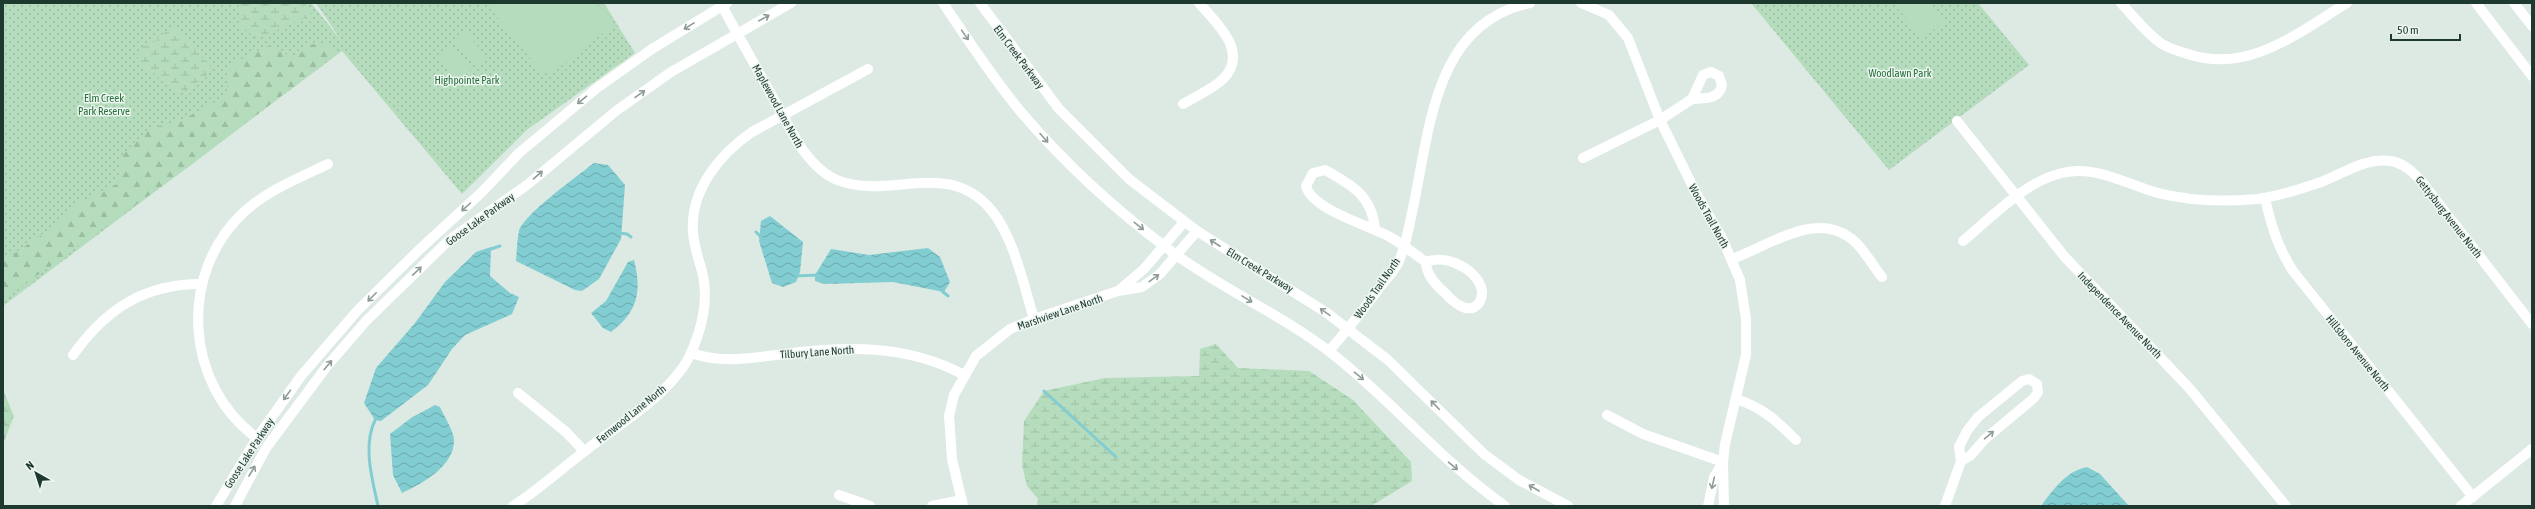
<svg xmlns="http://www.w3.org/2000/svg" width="2535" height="509" viewBox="0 0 2535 509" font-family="'Asap Condensed',sans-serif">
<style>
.grass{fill:url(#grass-dots)}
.forest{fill:url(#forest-firs)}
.wetland{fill:url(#wetland-marsh)}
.garden{fill:#b5dcbc}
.water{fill:url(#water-waves)}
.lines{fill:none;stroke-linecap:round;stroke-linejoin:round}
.stream{stroke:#82cdd2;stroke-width:3}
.minor{stroke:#fff;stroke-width:10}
.oneway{stroke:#8e9c98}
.labels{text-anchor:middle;stroke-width:3;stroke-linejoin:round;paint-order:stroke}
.street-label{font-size:11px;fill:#1e3930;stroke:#edf6f1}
.park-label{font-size:11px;fill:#28713d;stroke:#edf6f1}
</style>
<defs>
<pattern id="grass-dots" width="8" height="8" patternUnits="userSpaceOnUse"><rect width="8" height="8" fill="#b5dcbc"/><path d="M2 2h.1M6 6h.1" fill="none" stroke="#9bbea2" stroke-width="1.8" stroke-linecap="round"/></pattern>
<pattern id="forest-firs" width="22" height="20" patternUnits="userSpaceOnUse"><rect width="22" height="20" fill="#b5dcbc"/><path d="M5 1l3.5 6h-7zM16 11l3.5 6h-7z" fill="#9bbea2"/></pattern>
<pattern id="wetland-marsh" width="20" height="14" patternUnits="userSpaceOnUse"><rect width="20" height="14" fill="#b5dcbc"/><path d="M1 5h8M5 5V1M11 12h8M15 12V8" fill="none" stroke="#9bbea2"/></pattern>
<pattern id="water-waves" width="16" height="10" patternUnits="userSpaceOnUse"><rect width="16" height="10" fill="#82cdd2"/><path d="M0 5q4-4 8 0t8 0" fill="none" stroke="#6aa7ab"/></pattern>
</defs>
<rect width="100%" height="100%" fill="#ddeae3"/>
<g class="grass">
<polygon points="3,3 311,3 341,40 316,3 604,3 635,53 528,129 462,194 342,51 3,306"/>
<polygon points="1751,3 1978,3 2029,65 1889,170"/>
</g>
<polygon class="forest" points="326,43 336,54 187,168 3,300 3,261 58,224 79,203 117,184 122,156 149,129 182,120 226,96 230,65 268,46 292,57 306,45"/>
<g class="wetland">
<polygon points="238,3 304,3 311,15 257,39 238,24 241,14"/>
<path d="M 172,26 L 212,68 C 205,80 193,84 182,93 L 172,90 L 138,60 L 139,49 L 154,42 Z"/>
<polygon points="1216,344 1238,368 1309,371 1353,400 1411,462 1412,481 1371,506 1037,506 1038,499 1027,486 1022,465 1024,421 1044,391 1105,378 1199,376 1200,349"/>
<polygon points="3,390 14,416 3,444"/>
</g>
<g class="garden">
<polygon points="498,3 594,3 604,10 615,24 551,74 542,73 490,8"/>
<polygon points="1903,3 1931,3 1944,22 1922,39 1897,7"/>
<polygon points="465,31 486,56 475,66 454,41"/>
<polygon points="450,45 471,70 459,79 438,55"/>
</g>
<g class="water">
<path d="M 594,163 L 608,165 L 625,185 L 621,239 L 599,279 L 582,291 L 575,290 L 516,261 C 517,251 517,240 519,231 C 523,215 580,174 594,163 Z"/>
<polygon points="770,216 803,242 800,272 796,282 783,287 772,283 759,241 761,221"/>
<polygon points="491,247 490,276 510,293 519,297 512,314 465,335 452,349 428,385 381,421 375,420 364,403 376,368 415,323 445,282 476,252"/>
<polygon points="928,248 940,257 950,282 944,292 893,282 824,284 815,281 815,275 831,249 869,255"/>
<path d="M 634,260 C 642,291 638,312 611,332 L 603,328 L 591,313 L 606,301 L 628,262 Z"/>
<path d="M 435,405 L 440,407 C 444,416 453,430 454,439 C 455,466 423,483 402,493 L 393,475 L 390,434 L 411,418 Z"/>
<path d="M 2087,467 L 2100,474 L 2129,506 L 2041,506 C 2053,490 2066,471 2087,467 Z"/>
</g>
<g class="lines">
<g class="stream">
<polyline points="756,232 762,238"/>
<polyline points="618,233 627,234 631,237"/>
<polyline points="488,250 500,246"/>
<polyline points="796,276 819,275"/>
<polyline points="942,291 948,296"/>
<polyline points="1044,391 1116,457"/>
<path d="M 376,418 C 362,445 372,478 378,506"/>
</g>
<g class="minor">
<path d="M 943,3 C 968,40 992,77 1021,112 C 1066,165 1119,213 1175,254 C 1224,290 1282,315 1330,352 C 1392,400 1441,461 1505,506"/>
<polyline points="980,3 1059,109 1129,179 1197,231 1327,313 1388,360 1484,454 1519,480 1568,506"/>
<polyline points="1581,3 1609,15 1628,38 1660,120 1696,193 1722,238 1740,280 1746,319 1746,355 1725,444 1723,462 1724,506"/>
<path d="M 2121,3 C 2134,17 2146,33 2162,44 C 2170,49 2181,52 2191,55 C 2250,73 2299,32 2347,3"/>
<polyline points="2476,3 2532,76"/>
<polyline points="2514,3 2532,26"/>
<path d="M 722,6 L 798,143 C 808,158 820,173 837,180 C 890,201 948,157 992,211 C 1014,238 1024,286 1034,319"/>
<path d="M 1183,104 C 1196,96 1213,89 1223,79 C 1250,52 1216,23 1199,3"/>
<polyline points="1957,121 2064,256 2190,389 2286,506"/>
<path d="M 1583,158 L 1660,120 L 1692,99 L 1703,75 L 1711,72 L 1719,76 L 1722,85 C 1719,100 1705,98 1692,99"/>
<path d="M 2265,198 C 2271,225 2278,248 2293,271 L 2473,497"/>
<path d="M 1375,229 C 1372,196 1352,185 1325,170 L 1313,173 L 1306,186 C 1312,210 1371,226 1390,237 C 1403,244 1414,254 1426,262 C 1446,254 1478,269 1482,291 C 1482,296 1481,300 1479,303 C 1469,316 1453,302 1446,294 C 1436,285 1426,275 1426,262"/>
<path d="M 1963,241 C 1992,217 2024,182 2062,173 C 2097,165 2125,184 2158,193 C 2190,201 2224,202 2257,199 C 2279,196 2301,189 2321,182 C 2342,174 2367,157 2390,161 C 2404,163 2413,172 2422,182 L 2532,324"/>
<path d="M 1732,259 C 1768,246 1813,212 1849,237 C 1862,245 1872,265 1882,277"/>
<polyline points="1118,291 1144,269 1184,222"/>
<path d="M 1329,351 C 1346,332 1362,311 1378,290 C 1384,281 1393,273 1398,263 C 1406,247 1409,226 1413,208 C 1430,129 1434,23 1530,3"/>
<path d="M 691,353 C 724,364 750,358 784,354 C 846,346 907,344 964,375"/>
<path d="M 73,355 C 106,309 144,284 201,284"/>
<polyline points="518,393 566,432 584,451"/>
<path d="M 1736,399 C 1762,407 1777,421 1796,440"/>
<polyline points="1607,415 1643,434 1723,462"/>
<path d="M 257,438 C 184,385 178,273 244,212 C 268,190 299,178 328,164"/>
<polyline points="839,495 870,506"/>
<polyline points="216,506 257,438 301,376 358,310 420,249 482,192 519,153 597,88 652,49 727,3"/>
<polyline points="235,506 266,448 327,366 366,321 449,240 527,185 616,111 671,72 791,3"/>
<path d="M 513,506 C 538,490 561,469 585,451 C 619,424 673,393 691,353 C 702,328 709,298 702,271 C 698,258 694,246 693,232 C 690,190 720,154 752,132 L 868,69"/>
<polyline points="932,506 962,500"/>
<polyline points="963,506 952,459 949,416 954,395 976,356 1010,329 1034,319 1118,291 1142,287 1160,274 1197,231"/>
<polyline points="1708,506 1714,477 1723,462"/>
<polyline points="1945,506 1961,461 1959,447 1967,431 1978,417 2022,381 2029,379 2037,384 2038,392 2034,398 1985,439 1970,456 1961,461"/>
<polyline points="2461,506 2532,449"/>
</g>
</g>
<defs><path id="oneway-shaft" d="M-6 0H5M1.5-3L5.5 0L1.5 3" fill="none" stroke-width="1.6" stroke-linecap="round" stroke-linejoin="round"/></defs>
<g class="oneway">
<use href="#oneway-shaft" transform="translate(764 18) rotate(-29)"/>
<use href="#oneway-shaft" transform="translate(689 26) rotate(148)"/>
<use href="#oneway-shaft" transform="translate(965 35) rotate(55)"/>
<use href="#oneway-shaft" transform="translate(640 94) rotate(-35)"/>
<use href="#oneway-shaft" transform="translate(582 100) rotate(140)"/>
<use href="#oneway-shaft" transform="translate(1044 138) rotate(48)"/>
<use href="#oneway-shaft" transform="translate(538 175) rotate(-41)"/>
<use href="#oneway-shaft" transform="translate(466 207) rotate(138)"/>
<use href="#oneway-shaft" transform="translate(1139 226) rotate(38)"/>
<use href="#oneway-shaft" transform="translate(1215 243) rotate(-147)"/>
<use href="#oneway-shaft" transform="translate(417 271) rotate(-44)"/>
<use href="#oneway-shaft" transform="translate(1154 278) rotate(-36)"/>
<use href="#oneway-shaft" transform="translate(372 297) rotate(135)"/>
<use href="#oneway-shaft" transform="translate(1247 299) rotate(31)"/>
<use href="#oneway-shaft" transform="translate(1325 312) rotate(-145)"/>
<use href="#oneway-shaft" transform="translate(328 365) rotate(-50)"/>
<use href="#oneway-shaft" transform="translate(1359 376) rotate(39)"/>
<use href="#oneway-shaft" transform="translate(287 395) rotate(126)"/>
<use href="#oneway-shaft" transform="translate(1435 405) rotate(-134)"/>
<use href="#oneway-shaft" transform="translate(1989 435) rotate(-40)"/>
<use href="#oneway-shaft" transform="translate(1453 466) rotate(40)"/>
<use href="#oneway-shaft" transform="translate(252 471) rotate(-59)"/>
<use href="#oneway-shaft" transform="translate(1713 483) rotate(103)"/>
<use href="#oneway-shaft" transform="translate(1534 488) rotate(-150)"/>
</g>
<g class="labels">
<g class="street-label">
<text transform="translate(1019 57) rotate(53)" y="4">Elm Creek Parkway</text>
<text transform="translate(778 106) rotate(61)" y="4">Maplewood Lane North</text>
<text transform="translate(1709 216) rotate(61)" y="4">Woods Trail North</text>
<text transform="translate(2449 217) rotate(52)" y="4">Gettysburg Avenue North</text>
<text transform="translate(480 219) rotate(-36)" y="4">Goose Lake Parkway</text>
<text transform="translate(1260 270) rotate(31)" y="4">Elm Creek Parkway</text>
<text transform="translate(1377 288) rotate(-55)" y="4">Woods Trail North</text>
<text transform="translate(1060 312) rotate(-19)" y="4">Marshview Lane North</text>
<text transform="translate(2120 315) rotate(46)" y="4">Independence Avenue North</text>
<text transform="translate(817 352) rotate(-4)" y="4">Tilbury Lane North</text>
<text transform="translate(2358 353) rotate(51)" y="4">Hillsboro Avenue North</text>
<text transform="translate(631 414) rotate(-39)" y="4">Fernwood Lane North</text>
<text transform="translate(249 453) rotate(-57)" y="4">Goose Lake Parkway</text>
</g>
<g class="park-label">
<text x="1900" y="77">Woodlawn Park</text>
<text x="467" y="84">Highpointe Park</text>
<text x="104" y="102">Elm Creek<tspan x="104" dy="13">Park Reserve</tspan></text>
</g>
</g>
<rect width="2535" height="509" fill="none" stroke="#1e3930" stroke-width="8"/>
<g transform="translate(36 473) rotate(321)" stroke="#edf6f1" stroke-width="3" paint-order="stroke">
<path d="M0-3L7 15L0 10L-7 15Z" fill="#1e3930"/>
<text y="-6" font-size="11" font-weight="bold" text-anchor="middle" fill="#1e3930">N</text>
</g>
<path d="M2391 34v6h69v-6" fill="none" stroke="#1e3930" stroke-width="2"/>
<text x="2397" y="34" font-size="12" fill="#1e3930" stroke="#edf6f1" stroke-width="3" paint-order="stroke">50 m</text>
</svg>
